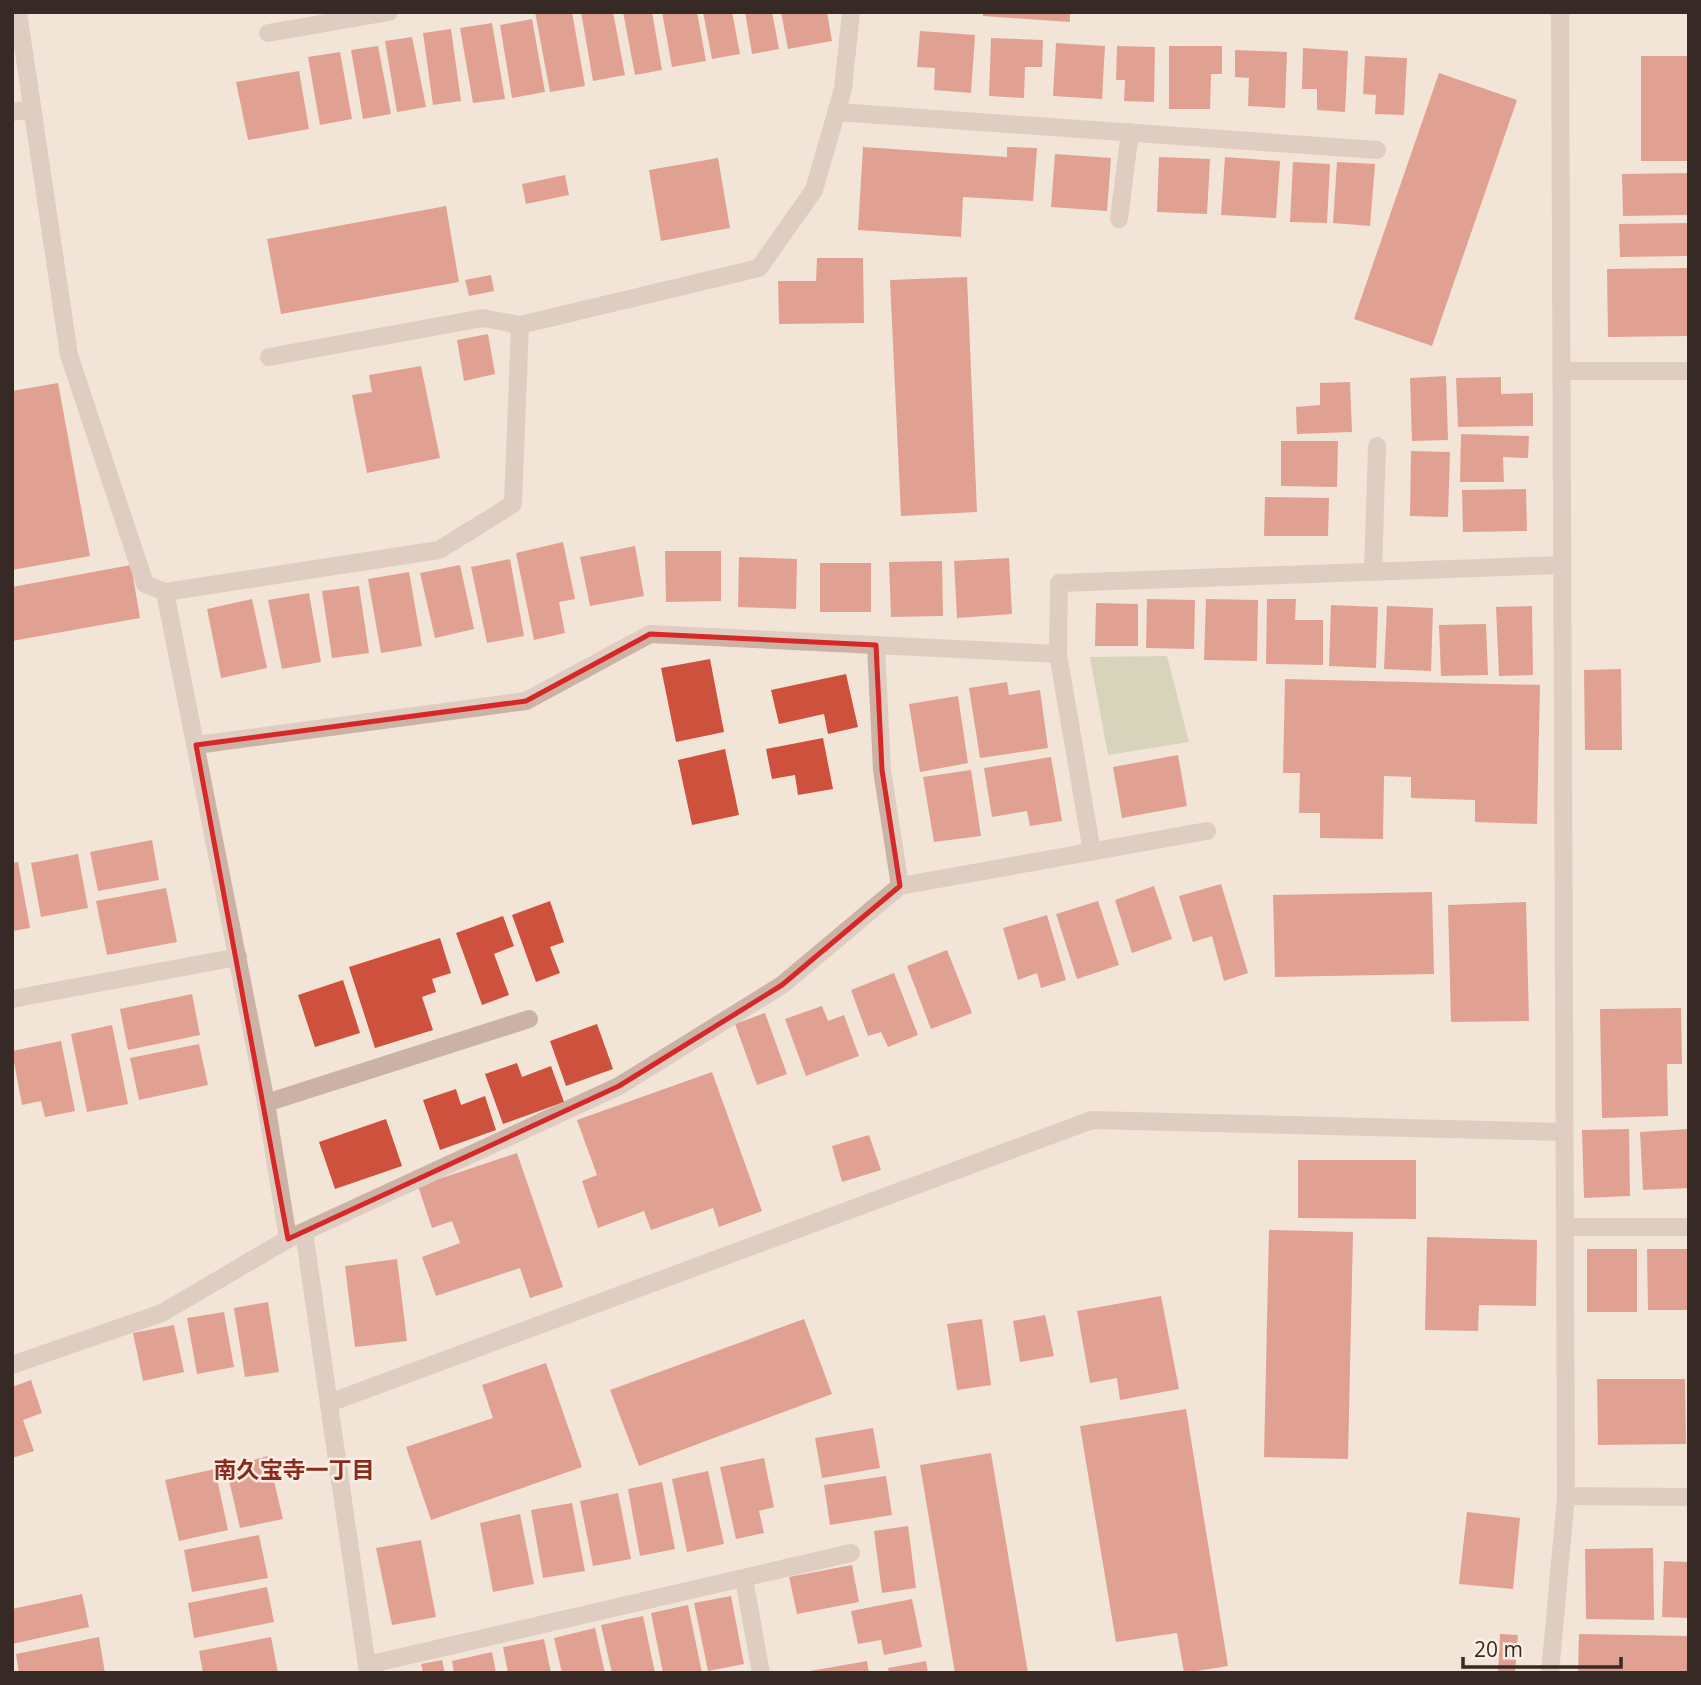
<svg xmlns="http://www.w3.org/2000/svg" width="1701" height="1685" viewBox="0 0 1701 1685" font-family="'Open Sans','Noto Sans JP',sans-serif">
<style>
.green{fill:#b8c298}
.building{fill:#cd513c}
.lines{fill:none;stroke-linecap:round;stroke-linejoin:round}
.lane{stroke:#cbb2a4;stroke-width:18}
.street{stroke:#cbb2a4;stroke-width:18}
.marked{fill:none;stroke:#d62828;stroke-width:5;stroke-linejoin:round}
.labels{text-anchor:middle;stroke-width:5;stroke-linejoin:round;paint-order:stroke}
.neighbourhood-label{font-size:23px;font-weight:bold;fill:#892a1b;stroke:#faeee5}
</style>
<rect width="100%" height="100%" fill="#f3e4d8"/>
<polygon class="green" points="1167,656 1189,742 1108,755 1090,657"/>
<g class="building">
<polygon points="535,12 572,12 585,86 550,92"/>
<polygon points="581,12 613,12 625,75 593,81"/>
<polygon points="623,12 652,12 662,70 635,75"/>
<polygon points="662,12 697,12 706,61 672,67"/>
<polygon points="703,12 732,12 740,54 712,59"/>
<polygon points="745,12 772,12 779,49 752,54"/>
<polygon points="781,12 827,12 832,41 788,49"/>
<polygon points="983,12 1070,12 1070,22 983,16"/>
<polygon points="532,19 545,92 512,98 500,25"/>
<polygon points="492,23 505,99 473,103 460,28"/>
<polygon points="451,29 461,101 433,105 423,33"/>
<polygon points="920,31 975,35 971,93 934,90 935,68 917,67"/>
<polygon points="412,37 426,107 397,112 385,41"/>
<polygon points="991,38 1043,40 1042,67 1025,67 1024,98 989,96"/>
<polygon points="1056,43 1105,46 1102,99 1053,96"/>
<polygon points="378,46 391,114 363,119 351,50"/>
<polygon points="1117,46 1155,47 1154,102 1124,101 1125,80 1116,80"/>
<polygon points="1169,46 1222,46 1222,74 1211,74 1210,109 1169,109"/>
<polygon points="1303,48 1348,51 1345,112 1317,110 1317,89 1302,89"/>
<polygon points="1235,50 1287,52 1285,108 1248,106 1249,78 1235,77"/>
<polygon points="340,52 352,119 320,125 308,57"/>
<polygon points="1365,56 1407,58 1404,115 1375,114 1376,95 1363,94"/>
<rect x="1641" y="56" width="48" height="105"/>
<polygon points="299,71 309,129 248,140 236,82"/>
<polygon points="1439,73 1517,100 1432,346 1354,319"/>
<polygon points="863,147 1007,157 1007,147 1037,148 1033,201 963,197 961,237 858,230"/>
<polygon points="1055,154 1111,158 1107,211 1051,207"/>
<polygon points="1159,157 1210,159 1207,214 1157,212"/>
<polygon points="1225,157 1280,161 1276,218 1221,215"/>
<polygon points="718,158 730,228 661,241 649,170"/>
<polygon points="1293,162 1330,164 1327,223 1290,222"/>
<polygon points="1337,162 1375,164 1370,226 1333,223"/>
<polygon points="1689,173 1689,215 1623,216 1622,174"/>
<polygon points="565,175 569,195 526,204 522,184"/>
<polygon points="446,206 459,282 281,314 267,239"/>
<polygon points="1689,223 1689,256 1620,257 1619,224"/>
<polygon points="817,258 863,258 864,323 779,324 778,281 816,281"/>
<polygon points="1689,268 1689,336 1608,337 1607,269"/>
<polygon points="491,275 494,291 469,296 465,280"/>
<polygon points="967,277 977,512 901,516 890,280"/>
<polygon points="488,334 495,374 464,381 457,340"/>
<polygon points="421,366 440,458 367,473 352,395 372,392 369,375"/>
<polygon points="1446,376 1448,440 1412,441 1410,378"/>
<polygon points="1501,377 1501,394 1533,393 1533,426 1458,427 1456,378"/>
<polygon points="1350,382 1352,432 1297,434 1296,407 1320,405 1320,383"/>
<polygon points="58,383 90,556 12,570 12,391"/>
<polygon points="1461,434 1529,436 1528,458 1503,457 1504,482 1460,482"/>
<polygon points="1281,441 1338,441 1337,487 1281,486"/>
<polygon points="1411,451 1450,452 1448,517 1410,516"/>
<polygon points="1526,489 1527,531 1463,532 1462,490"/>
<polygon points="1265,497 1329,498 1328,536 1264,536"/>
<polygon points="563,542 575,599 559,602 565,633 534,640 516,553"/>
<polygon points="635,546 644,596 590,606 580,557"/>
<polygon points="665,551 721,551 721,601 666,602"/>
<polygon points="739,557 797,559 796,609 738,607"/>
<polygon points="1009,558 1012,614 957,618 954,561"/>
<polygon points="510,559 524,636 487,643 471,567"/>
<polygon points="942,561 943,616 891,617 889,562"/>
<rect x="820" y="563" width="51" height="49"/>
<polygon points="131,565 140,618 12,641 12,587"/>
<polygon points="460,565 474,629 435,638 420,573"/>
<polygon points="409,572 422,646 381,653 368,579"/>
<polygon points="359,586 369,653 332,658 322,591"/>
<polygon points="309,593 321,662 282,669 268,600"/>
<polygon points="252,599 267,668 221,678 207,609"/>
<polygon points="1147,599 1195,600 1194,649 1146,648"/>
<polygon points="1206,599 1258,600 1257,661 1204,660"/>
<polygon points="1267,599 1296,599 1295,620 1323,620 1323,665 1266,664"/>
<polygon points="1096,603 1138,604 1138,646 1095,646"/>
<polygon points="1331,605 1378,607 1376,668 1329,666"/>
<polygon points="1387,606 1433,608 1431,671 1384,669"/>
<polygon points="1532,606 1533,675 1499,676 1496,607"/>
<polygon points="1486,624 1488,675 1441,676 1439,625"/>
<polygon points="710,659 724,732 676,742 661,668"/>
<polygon points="1621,669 1622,750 1585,750 1584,670"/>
<polygon points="846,674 858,727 828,734 824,714 779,724 771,690"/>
<polygon points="1285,679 1540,685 1537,824 1475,822 1475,800 1411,798 1411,777 1384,776 1383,839 1320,838 1320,813 1299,813 1300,773 1283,773"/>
<polygon points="1007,682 1009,695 1040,690 1048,748 980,758 969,688"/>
<polygon points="958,696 968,763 920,772 909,704"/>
<polygon points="823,738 833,789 798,795 795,775 772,779 766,749"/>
<polygon points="725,749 739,815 692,825 678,760"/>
<polygon points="1178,755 1187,806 1122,818 1113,767"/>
<polygon points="1051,757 1062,821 1030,826 1027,811 992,817 984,768"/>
<polygon points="971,770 981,836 934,842 923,777"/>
<polygon points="152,840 159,880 98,891 90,852"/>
<polygon points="78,854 88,908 41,917 31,863"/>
<polygon points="18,862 30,928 12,931 12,863"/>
<polygon points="1221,884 1248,973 1224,981 1212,936 1193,942 1179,896"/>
<polygon points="1154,886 1172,939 1132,953 1115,900"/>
<polygon points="166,888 177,942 107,955 96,901"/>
<polygon points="1432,892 1434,974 1275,977 1273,895"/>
<polygon points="550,901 564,942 550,947 560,973 536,982 512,915"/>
<polygon points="1098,901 1119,965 1077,979 1056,914"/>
<polygon points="1526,902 1529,1021 1451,1022 1448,905"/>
<polygon points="1047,915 1066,980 1041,988 1037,973 1018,980 1003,928"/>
<polygon points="503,916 514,946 494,954 509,995 482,1005 456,933"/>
<polygon points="440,938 451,973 432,979 436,992 422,997 433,1030 375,1048 349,967"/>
<polygon points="947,950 972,1013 931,1029 907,966"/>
<polygon points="894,973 918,1035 888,1047 881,1032 868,1036 851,990"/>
<polygon points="343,980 360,1033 315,1047 298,995"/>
<polygon points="192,994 200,1035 128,1050 120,1009"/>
<polygon points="822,1006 828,1021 844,1015 859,1056 806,1076 785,1019"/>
<polygon points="1681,1008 1682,1064 1667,1064 1668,1116 1602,1118 1600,1009"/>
<polygon points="765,1013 787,1074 757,1085 735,1024"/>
<polygon points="597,1024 613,1069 566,1086 550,1041"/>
<polygon points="112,1025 128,1104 87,1112 71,1034"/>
<polygon points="61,1041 75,1111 45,1117 41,1101 22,1105 12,1051"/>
<polygon points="199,1044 208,1085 139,1100 130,1058"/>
<polygon points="517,1063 522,1077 551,1066 564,1102 503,1124 485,1074"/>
<polygon points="712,1072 762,1211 719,1227 713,1208 651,1230 644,1211 598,1228 582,1181 597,1175 577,1120"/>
<polygon points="456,1089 461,1105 485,1096 496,1130 440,1150 423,1100"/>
<polygon points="386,1119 402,1166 335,1189 319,1142"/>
<polygon points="1629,1129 1630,1196 1584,1198 1582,1130"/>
<polygon points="1689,1129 1689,1188 1643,1190 1640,1132"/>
<polygon points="869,1135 881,1170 842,1182 832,1146"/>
<polygon points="517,1153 563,1287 530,1298 520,1268 436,1296 422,1257 460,1243 452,1221 432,1228 418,1186"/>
<polygon points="1298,1160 1416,1160 1416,1219 1298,1218"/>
<polygon points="1269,1230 1353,1232 1348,1459 1264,1457"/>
<polygon points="1427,1237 1537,1240 1536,1306 1479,1305 1478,1331 1425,1330"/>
<rect x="1587" y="1249" width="50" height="63"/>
<polygon points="1647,1249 1689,1249 1689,1310 1648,1310"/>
<polygon points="397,1259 407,1341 355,1347 345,1266"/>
<polygon points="1161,1296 1179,1389 1120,1400 1117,1378 1090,1383 1077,1311"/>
<polygon points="268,1302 279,1372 245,1377 234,1308"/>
<polygon points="224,1312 234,1367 197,1374 187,1318"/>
<polygon points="1045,1315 1054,1356 1020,1362 1013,1321"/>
<polygon points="804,1319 832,1394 639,1466 610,1390"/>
<polygon points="982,1319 991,1385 957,1390 947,1324"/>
<polygon points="174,1325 184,1372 143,1381 133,1333"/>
<polygon points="546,1363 582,1467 431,1520 406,1447 493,1418 482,1385"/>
<polygon points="1597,1379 1685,1379 1686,1444 1598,1445"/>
<polygon points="31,1380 42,1413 23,1420 34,1451 12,1458 12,1387"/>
<polygon points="1186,1409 1228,1666 1184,1673 1177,1633 1116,1642 1080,1426"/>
<polygon points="873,1428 880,1468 822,1478 815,1438"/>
<polygon points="991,1453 1028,1673 955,1673 920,1465"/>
<polygon points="268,1456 283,1519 240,1528 226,1467"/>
<polygon points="764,1458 774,1507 759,1511 764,1533 736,1539 720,1467"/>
<polygon points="215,1469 228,1530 179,1541 165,1480"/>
<polygon points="708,1471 724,1544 687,1552 672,1479"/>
<polygon points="886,1476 892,1515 830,1525 824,1485"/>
<polygon points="662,1482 675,1549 640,1556 628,1489"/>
<polygon points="618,1493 631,1559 593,1566 580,1501"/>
<polygon points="572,1503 585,1571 543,1578 531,1510"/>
<polygon points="1467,1512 1520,1518 1513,1589 1459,1584"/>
<polygon points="520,1514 534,1584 493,1592 480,1523"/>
<polygon points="908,1526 916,1588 882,1593 874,1531"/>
<polygon points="259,1535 268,1578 192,1592 184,1550"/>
<polygon points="421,1540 436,1617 392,1625 376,1548"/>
<polygon points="1653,1548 1654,1620 1586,1619 1585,1549"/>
<polygon points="1664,1561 1689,1562 1689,1618 1662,1617"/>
<polygon points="852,1565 859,1602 797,1614 789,1577"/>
<polygon points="267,1587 274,1622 194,1638 188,1603"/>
<polygon points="82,1594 89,1627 12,1644 12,1609"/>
<polygon points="731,1596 744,1664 708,1671 694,1603"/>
<polygon points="912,1599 922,1647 884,1655 881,1640 858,1644 851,1611"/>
<polygon points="688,1605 702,1673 663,1673 651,1613"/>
<polygon points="643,1616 655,1673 612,1673 601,1625"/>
<polygon points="595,1628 605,1673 562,1673 554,1638"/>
<polygon points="1500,1634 1518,1635 1515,1673 1498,1673"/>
<polygon points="1579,1634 1689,1636 1689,1673 1578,1673"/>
<polygon points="99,1637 105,1673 19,1673 16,1654"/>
<polygon points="271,1637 278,1673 203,1673 199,1651"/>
<polygon points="544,1639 551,1673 508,1673 503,1647"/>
<polygon points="492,1652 496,1673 454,1673 452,1661"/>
<polygon points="442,1660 445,1673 423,1673 421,1664"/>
<polygon points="867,1661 869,1673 810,1673 810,1671"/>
<polygon points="926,1661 928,1673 889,1673 888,1668"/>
</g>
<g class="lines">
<g class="lane">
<polyline points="1373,572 1377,446"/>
<polyline points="12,999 238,957"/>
<polyline points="1565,1227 1689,1227"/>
</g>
<g class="street">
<polyline points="18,12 69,355 145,584 165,592 439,550 513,504 520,325 759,268 814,190 843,89 851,12"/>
<polyline points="268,33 389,12"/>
<polyline points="12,112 32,109"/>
<polyline points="837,112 1377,150"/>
<polyline points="1119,219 1130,132"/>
<polyline points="269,357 483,318 520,325"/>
<polyline points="1562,371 1689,371"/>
<polyline points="165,592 266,1103 288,1239"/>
<polyline points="876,645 882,770 900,886"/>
<polyline points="1058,654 1092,852"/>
<polyline points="196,745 526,701 650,634 1058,654 1059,583 1562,565"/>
<polyline points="266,1103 529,1019"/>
<polyline points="304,1232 368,1673"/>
<polyline points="12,1365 162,1313 288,1239 619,1086 782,985 900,886 1207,831"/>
<polyline points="329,1403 1092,1120 1564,1132"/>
<polyline points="1566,1496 1689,1497"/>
<polyline points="744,1579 761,1673"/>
<polyline points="367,1665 851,1553"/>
<polyline points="1550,1673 1566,1496 1560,12"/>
</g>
</g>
<path d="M0 0H1701V1685H0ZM 650,634 L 876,645 L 882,770 L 900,886 L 782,985 L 619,1086 L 288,1239 L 196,745 L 526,701 Z" fill="#f3e4d8" fill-opacity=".55" fill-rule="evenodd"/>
<path class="marked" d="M 650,634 L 876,645 L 882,770 L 900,886 L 782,985 L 619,1086 L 288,1239 L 196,745 L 526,701 Z"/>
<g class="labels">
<g class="neighbourhood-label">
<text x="294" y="1478">南久宝寺一丁目</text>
</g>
</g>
<rect width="1701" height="1685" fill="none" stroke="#362926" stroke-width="28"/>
<path d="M1463 1657v10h158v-10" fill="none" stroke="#362926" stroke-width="3.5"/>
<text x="1474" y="1657" font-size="21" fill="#362926" stroke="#faeee5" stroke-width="5" paint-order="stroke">20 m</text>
</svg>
